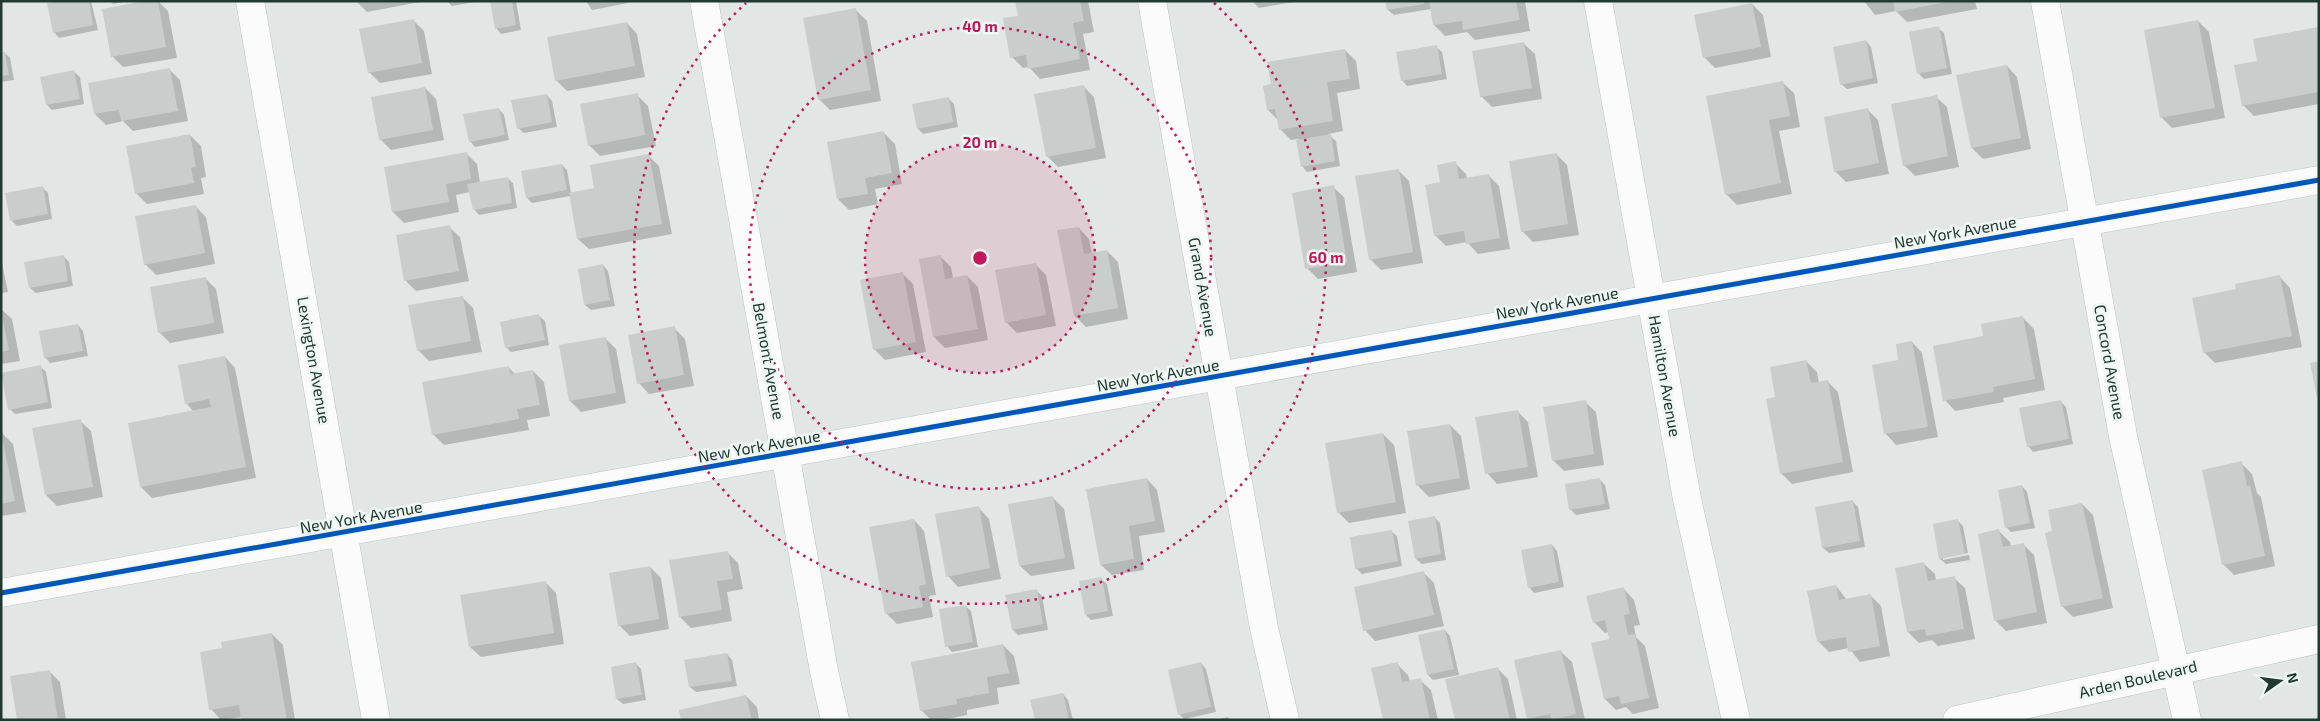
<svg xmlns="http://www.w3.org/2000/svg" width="2320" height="721" viewBox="0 0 2320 721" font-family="'Exo 2',sans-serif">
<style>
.shadow{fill:#0003}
.building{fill:#c9cecc}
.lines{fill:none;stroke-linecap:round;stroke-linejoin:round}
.minor-casing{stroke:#bfc4c2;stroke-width:29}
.minor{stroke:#fbfbfb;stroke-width:28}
.cycleway-casing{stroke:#eff7f3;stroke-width:8}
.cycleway{stroke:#0057b8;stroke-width:5}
.ring{fill:none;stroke:#c2185b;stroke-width:2.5;stroke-dasharray:2.5 5}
.labels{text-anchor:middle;stroke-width:5;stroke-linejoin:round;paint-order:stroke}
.street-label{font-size:16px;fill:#203a33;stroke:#eff7f3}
.centre{fill:#c2185b;stroke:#eff7f3;stroke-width:2.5}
.ring-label{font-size:15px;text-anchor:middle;font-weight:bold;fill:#c2185b;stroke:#eff7f3;stroke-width:5;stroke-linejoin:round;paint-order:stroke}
</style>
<rect width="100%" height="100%" fill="#e2e7e5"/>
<g class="shadow">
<polygon points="65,1 91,1 98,30 59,38 54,32"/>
<polygon points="110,1 129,1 113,4"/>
<polygon points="152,1 158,1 168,11 177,58 123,67 112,56"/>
<polygon points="356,1 420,1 420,2 367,12"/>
<polygon points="447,1 480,1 452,6"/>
<polygon points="491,1 516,1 521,30 501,34 496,28"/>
<polygon points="586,1 628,1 628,3 592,10"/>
<polygon points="1017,1 1088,1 1094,32 1083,34 1090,70 1040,79 1029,67 1023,68 1012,57 1019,17"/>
<polygon points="1252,1 1300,1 1259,8"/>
<polygon points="1387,1 1525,1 1530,31 1475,40 1467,32 1445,36 1434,25 1431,9 1394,15 1388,10"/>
<polygon points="1864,1 1975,1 1977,9 1907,22 1896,11 1875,15"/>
<polygon points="1752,4 1763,15 1771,57 1715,68 1704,57"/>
<polygon points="856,10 867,21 881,101 830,110 819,99"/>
<polygon points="413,20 424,31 432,74 380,83 369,72"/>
<polygon points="2198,21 2209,32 2225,118 2172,128 2161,117"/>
<polygon points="627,23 637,34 645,77 567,91 556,80"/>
<polygon points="1938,28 1944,33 1952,74 1924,79 1919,74 1910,33"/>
<polygon points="2318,28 2319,104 2254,116 2243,105 2258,62 2254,40"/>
<polygon points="1866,41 1871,47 1878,83 1847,89 1841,84"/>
<polygon points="1524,44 1535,54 1542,99 1492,107 1481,96"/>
<polygon points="1436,47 1442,52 1447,79 1407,86 1402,80"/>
<polygon points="1345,50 1356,61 1360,89 1337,93 1343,131 1328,134 1336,141 1340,166 1307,172 1302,166 1298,139 1291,140 1280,129 1278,120 1268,110 1273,85"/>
<polygon points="5,53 10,58 14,80 1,82 1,54"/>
<polygon points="2007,66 2017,77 2031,149 1983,159 1972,148 1957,76"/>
<polygon points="169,69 180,80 188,121 133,131 123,121 106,125 95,114"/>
<polygon points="74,72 80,77 84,104 52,110 47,105"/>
<polygon points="1783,83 1794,93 1800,127 1779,131 1792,194 1737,205 1726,194"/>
<polygon points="1083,86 1094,97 1106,158 1058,167 1047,156"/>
<polygon points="425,88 436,99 444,140 391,150 380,139"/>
<polygon points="547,95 552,101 557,127 524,133 518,128"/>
<polygon points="637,95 648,106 656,146 600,156 589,145"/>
<polygon points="1936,97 1947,107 1959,167 1915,176 1904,165"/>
<polygon points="948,98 954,104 958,127 923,134 918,129"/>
<polygon points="499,109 504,115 509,140 475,147 470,141"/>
<polygon points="1867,109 1878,120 1889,174 1846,182 1835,171"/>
<polygon points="884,133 895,144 902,184 875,189 878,204 849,210 838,199 828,143"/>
<polygon points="190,135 201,146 206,177 201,178 204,194 147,204 136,193"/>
<polygon points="466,153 477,164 480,183 507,178 513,183 517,208 479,215 474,209 470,192 456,195 459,212 404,223 393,212 385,168"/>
<polygon points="1556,154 1567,165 1579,235 1533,242 1522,231"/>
<polygon points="648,155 659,166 672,234 589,249 578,239 570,196 532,203 527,198 562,165 567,170 571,193 595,189"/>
<polygon points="1455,163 1466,174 1467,179 1488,175 1499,186 1510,249 1478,254 1467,242 1446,246 1435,235 1441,183"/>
<polygon points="1398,170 1409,181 1423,263 1381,270 1370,259"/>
<polygon points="42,187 48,193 52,219 17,226 12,221"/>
<polygon points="1333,187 1344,197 1357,272 1318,279 1307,268"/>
<polygon points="195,206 206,217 215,264 156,275 145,264"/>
<polygon points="449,227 460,237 469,281 416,291 405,280"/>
<polygon points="1079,228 1089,239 1092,254 1107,251 1118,262 1128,319 1086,327 1075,316"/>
<polygon points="63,256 69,262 73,286 36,293 30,288"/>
<polygon points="940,256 951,267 953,278 967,276 978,287 988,340 945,348 934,337"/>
<polygon points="1,258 8,292 1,293"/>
<polygon points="1035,264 1046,275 1056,326 1017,333 1006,322"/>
<polygon points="603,265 608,271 615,306 591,310 585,305"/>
<polygon points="902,273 913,284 926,352 885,360 874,349"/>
<polygon points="2280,277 2290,288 2302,347 2215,363 2204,352 2237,290"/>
<polygon points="205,278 216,289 224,333 170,343 159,332"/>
<polygon points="462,297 473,308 482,352 429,361 418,350"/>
<polygon points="1,309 12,319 20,361 1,364"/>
<polygon points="539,316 545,321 549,345 511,352 506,347"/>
<polygon points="2023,318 2034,329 2045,390 2003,398 2004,402 1955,411 1945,400"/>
<polygon points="78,325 83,331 88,356 50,363 45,357"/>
<polygon points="674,328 685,339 694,386 649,394 639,383"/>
<polygon points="605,338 616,349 626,403 581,412 570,401 561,346"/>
<polygon points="1912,342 1922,353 1938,437 1896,445 1886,434 1873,366 1900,361"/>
<polygon points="225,357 235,368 256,478 152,498 141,487 194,412 186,403"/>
<polygon points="1806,361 1817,372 1819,383 1827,381 1838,392 1853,472 1792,484 1781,473 1777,398"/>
<polygon points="40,366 46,372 52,408 15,414 10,409"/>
<polygon points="508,367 515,374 533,371 544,382 550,416 527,420 529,430 444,445 433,434"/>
<polygon points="1585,402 1596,412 1604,465 1564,471 1553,460"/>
<polygon points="2061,402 2066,407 2073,444 2033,452 2028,446"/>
<polygon points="1517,411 1528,422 1538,477 1497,484 1487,473"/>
<polygon points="80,421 91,431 103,497 57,506 46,495 34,429"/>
<polygon points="1450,425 1461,436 1470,489 1429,497 1418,486"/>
<polygon points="1,426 3,434 13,444 26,512 1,516"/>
<polygon points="1383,434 1394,445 1406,513 1349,523 1338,512"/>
<polygon points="2241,463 2252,474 2257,493 2261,497 2275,566 2234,575 2223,564"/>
<polygon points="1147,479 1157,490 1165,532 1139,536 1144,570 1112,575 1101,565"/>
<polygon points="1600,480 1605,485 1610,509 1576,515 1570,509"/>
<polygon points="2022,486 2027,492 2035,528 2011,532 2006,527"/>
<polygon points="1053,498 1064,509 1075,569 1031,576 1020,566"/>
<polygon points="1852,501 1858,507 1865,547 1829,553 1823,548 1816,508"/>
<polygon points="2082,504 2093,515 2113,608 2073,617 2062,606 2054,532"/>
<polygon points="979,508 989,519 1001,579 958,587 948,576"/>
<polygon points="1435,518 1440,523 1446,560 1422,564 1416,559 1409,522"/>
<polygon points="914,520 924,531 936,595 929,596 933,617 897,624 886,613"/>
<polygon points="1958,521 1963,526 1968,553 1943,557 1943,560 1969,555 1970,560 1946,564 1940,559 1934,525"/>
<polygon points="1391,531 1397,536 1402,566 1362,574 1356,568"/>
<polygon points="1999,531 2010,542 2011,546 2023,544 2034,555 2047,623 2006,631 1995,620"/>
<polygon points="1552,545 1557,551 1564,587 1534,593 1529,587"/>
<polygon points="727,552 738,563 743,589 727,592 732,621 691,628 680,617"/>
<polygon points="1924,564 1935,574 1936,581 1954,578 1965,588 1975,639 1938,646 1932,640 1919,643 1908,632"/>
<polygon points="650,567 661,578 669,629 630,636 619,625"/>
<polygon points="1423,572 1434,583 1444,626 1375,641 1365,630"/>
<polygon points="1101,579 1107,584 1113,616 1091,620 1086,615"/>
<polygon points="545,582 556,593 564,644 481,657 470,647"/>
<polygon points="1836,586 1847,600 1870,595 1881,606 1890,656 1860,662 1849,648 1829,652 1818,641"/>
<polygon points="1624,589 1634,600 1640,625 1634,626 1636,637 1645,646 1659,708 1633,714 1626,707 1616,710 1605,699 1611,640 1609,632 1605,633 1594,622"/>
<polygon points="1037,591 1042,596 1048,630 1018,635 1013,630"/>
<polygon points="965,606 971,611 978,647 952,652 947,646"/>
<polygon points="1445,630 1450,636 1459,675 1433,680 1428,675"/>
<polygon points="272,634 283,645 295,720 242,720 242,717 221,720 211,709 223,649"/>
<polygon points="1003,645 1014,656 1020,684 997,688 999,704 967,710 967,715 942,720 931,720 922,711 912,663"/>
<polygon points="1561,652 1572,662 1585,720 1530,720 1528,718"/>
<polygon points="727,654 732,660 737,686 696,692 690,687"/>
<polygon points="1201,663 1206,669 1216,712 1184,719 1179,714"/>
<polygon points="636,664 641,669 646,700 623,704 617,699"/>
<polygon points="1397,664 1408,675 1410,682 1420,680 1431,690 1438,720 1384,720"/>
<polygon points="1497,668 1508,679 1517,720 1456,720"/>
<polygon points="49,671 60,682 66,720 19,720"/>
<polygon points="1063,694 1068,700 1073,720 1036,720"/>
<polygon points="746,696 757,707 759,720 682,720"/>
<polygon points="1228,717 1230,720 1215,720"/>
</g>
<g class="building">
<polygon points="59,1 89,1 93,25 53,33 47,3"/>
<polygon points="145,1 158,1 166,47 111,57 102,9"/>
<polygon points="490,1 512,1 516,25 495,29"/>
<polygon points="1015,1 1080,1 1084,21 1073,23 1080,59 1028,69 1026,55 1010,58 1003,18 1018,16"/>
<polygon points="1385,1 1424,1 1424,4 1387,10"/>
<polygon points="1429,1 1516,1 1520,20 1463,30 1462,21 1433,25"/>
<polygon points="1893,1 1947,1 1947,2 1895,12"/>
<polygon points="1752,3 1761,47 1703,58 1694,15"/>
<polygon points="856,8 871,90 818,100 803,18"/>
<polygon points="414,19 422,63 368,73 359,29"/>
<polygon points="2198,20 2215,108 2160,118 2144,30"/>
<polygon points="627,22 635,66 555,81 547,37"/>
<polygon points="1939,26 1947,68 1917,74 1909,32"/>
<polygon points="2318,27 2319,92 2242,106 2234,65 2257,61 2253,39"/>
<polygon points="1866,40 1873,78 1840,85 1833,47"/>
<polygon points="1524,42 1532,88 1480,97 1472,51"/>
<polygon points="1437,45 1442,74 1401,81 1396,52"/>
<polygon points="1345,49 1350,79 1327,82 1333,121 1279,130 1275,109 1267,110 1263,86 1271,84 1267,62"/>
<polygon points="1,52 5,52 9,75 1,76"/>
<polygon points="2007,65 2021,138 1971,148 1956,75"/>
<polygon points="170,68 178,111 121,121 119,110 94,114 88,83"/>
<polygon points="74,70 80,99 46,105 40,77"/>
<polygon points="1783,81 1790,116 1769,120 1781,183 1725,195 1706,96"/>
<polygon points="1084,85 1096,148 1046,157 1034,94"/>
<polygon points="425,87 433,130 379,140 371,97"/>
<polygon points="638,93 645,135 588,146 580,104"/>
<polygon points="547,94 552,122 517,129 511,100"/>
<polygon points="1937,95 1948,156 1903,166 1891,104"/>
<polygon points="949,97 953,122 917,129 912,104"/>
<polygon points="499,108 505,135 469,142 463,114"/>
<polygon points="1868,108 1879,163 1834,172 1824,117"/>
<polygon points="884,131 892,173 865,178 868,194 837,199 827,142"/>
<polygon points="190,134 196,167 191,168 194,183 135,194 126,146"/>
<polygon points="1331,134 1335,161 1301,167 1296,140"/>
<polygon points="467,152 471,179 446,184 449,202 392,212 384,167"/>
<polygon points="1557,153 1568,224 1521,232 1509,161"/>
<polygon points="649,154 662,224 577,239 569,193 594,188 590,165"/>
<polygon points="1456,161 1459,179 1489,174 1500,238 1466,244 1464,231 1434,236 1425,185 1440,182 1437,165"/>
<polygon points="562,164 567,190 526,198 521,171"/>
<polygon points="1399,169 1413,252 1369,260 1355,176"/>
<polygon points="508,177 512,203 473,210 467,184"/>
<polygon points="1334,185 1347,262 1305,269 1292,193"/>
<polygon points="43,186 48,214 10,221 5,193"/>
<polygon points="196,205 205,253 144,265 135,216"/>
<polygon points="450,225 459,271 404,281 396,235"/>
<polygon points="1079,227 1084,254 1107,250 1118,308 1074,316 1057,230"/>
<polygon points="64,255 68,281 29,288 24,262"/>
<polygon points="941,255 945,279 967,275 978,329 933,337 919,259"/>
<polygon points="1036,263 1046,315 1005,323 995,270"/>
<polygon points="603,264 610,300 584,305 578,269"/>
<polygon points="903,272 916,342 873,350 860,280"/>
<polygon points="2280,275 2292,336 2203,353 2192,298 2236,289 2235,284"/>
<polygon points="206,277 214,323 158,333 150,287"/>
<polygon points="463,296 471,341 417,351 408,305"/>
<polygon points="1,311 9,350 1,352"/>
<polygon points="539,314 545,340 505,348 500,322"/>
<polygon points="2023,316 2035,379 1993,387 1994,392 1943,401 1933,346 1983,336 1981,324"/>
<polygon points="78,324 83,351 44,358 39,331"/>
<polygon points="675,326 684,375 637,384 628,335"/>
<polygon points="606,337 616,393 569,401 559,345"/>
<polygon points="1912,341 1928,427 1884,434 1872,365 1898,360 1896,344"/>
<polygon points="225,356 246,467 140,487 128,423 211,407 209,399 185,404 178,365"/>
<polygon points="1806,360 1811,383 1828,380 1843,462 1780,474 1766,399 1775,397 1770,367"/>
<polygon points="2319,361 2319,398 2317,398 2310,363"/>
<polygon points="41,365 48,402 8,410 1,373"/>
<polygon points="509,366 510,374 533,370 540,405 517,409 519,419 432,435 422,382"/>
<polygon points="1586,400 1594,454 1552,461 1543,407"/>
<polygon points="2061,400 2069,439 2027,447 2019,408"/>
<polygon points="1518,410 1528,467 1485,474 1475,417"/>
<polygon points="81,419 93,487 45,495 32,428"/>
<polygon points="1450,424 1460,478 1416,486 1407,431"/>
<polygon points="1,432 15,501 1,504"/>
<polygon points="1383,433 1396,502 1337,513 1325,443"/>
<polygon points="2242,461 2247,486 2250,485 2265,556 2222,565 2202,470"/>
<polygon points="1147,478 1155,521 1129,526 1134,559 1100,565 1086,489"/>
<polygon points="1600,478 1605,504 1569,510 1565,484"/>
<polygon points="2022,485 2030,523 2005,528 1998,490"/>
<polygon points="1053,496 1065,558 1019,566 1008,504"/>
<polygon points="1853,500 1860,541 1822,548 1815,507"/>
<polygon points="2082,503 2103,598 2061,607 2045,533 2052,531 2048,510"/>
<polygon points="979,506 990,568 946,577 935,514"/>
<polygon points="1435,516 1441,554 1415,559 1408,521"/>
<polygon points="914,519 926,584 919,586 923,607 885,614 869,527"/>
<polygon points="1958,519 1965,554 1939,559 1933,524"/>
<polygon points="1999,529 2003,547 2024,543 2037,612 1994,621 1978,534"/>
<polygon points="1392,530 1398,561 1355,569 1350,537"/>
<polygon points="1552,544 1559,582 1528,588 1521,550"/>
<polygon points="728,551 733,579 717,581 722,610 679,617 669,560"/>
<polygon points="1924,562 1928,581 1955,576 1964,629 1926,636 1925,629 1907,632 1895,568"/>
<polygon points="650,566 659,619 618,626 609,573"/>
<polygon points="1424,571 1434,615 1363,631 1354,587"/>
<polygon points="1102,577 1108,611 1085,615 1079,581"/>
<polygon points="546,581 554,633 469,647 460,595"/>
<polygon points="1836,585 1839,600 1871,594 1880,646 1848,652 1846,637 1817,642 1807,591"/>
<polygon points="1624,587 1630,614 1624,615 1628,635 1635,634 1649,698 1621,704 1619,696 1604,699 1591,643 1609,639 1605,620 1593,623 1586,596"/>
<polygon points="1037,589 1043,624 1012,630 1005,595"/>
<polygon points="966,605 973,642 945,647 939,609"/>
<polygon points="1445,629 1454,669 1427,675 1418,635"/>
<polygon points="272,633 287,720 241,720 239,705 209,710 200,652 222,648 221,642"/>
<polygon points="1003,644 1009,673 987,677 989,693 956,699 957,704 920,711 911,662"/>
<polygon points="1561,650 1576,714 1551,720 1550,714 1527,719 1514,660"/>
<polygon points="727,653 732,681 689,687 684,660"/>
<polygon points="636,662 642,695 616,699 611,667"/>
<polygon points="1201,662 1211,707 1178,715 1168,670"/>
<polygon points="1398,662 1402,682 1421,678 1430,720 1383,720 1371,668"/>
<polygon points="1498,667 1510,720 1455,720 1445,679"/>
<polygon points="50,670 58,720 17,720 10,676"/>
<polygon points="1063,693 1069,720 1035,720 1030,700"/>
<polygon points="746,695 752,720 681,720 679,710"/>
</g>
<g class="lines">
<g class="minor-casing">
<g id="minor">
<polyline points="250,1 376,720"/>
<polyline points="704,1 824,671 835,720"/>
<polyline points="1152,1 1264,628 1285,720"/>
<polyline points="1598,1 1687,499 1736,720"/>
<polyline points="2045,1 2123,436 2187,720"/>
<polyline points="1,593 2319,180"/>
<polyline points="1957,720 2319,639"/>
</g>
</g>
<use href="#minor" class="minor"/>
<g class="cycleway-casing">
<polyline id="cycleway" points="1,593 2319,180"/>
</g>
<use href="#cycleway" class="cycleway"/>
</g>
<circle cx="980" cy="258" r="115" fill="#c2185b" fill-opacity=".12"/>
<g class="ring">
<circle cx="980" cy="258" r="115"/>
<circle cx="980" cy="258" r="231"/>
<path d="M1214 3A346 346 0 1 1 746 3"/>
</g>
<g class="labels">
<g class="street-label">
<text transform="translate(1955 232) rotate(-10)" y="6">New York Avenue</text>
<text transform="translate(1203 287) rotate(80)" y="6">Grand Avenue</text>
<text transform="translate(1557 303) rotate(-10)" y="6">New York Avenue</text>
<text transform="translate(314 360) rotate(80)" y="6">Lexington Avenue</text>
<text transform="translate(769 361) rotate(80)" y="6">Belmont Avenue</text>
<text transform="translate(2110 362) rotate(80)" y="6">Concord Avenue</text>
<text transform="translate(1158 375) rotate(-10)" y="6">New York Avenue</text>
<text transform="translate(1665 376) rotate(80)" y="6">Hamilton Avenue</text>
<text transform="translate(759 446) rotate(-10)" y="6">New York Avenue</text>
<text transform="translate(361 517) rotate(-10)" y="6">New York Avenue</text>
<text transform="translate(2138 679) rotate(-13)" y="6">Arden Boulevard</text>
</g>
</g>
<circle cx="980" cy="258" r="8" class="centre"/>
<g class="ring-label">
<text x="980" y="32">40 m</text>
<text x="980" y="148">20 m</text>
<text x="1326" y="263">60 m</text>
</g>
<rect width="2320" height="721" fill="none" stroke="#203a33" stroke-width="5"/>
<g transform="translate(2280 681) rotate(76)" stroke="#eff7f3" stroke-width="4" paint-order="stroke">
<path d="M0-4L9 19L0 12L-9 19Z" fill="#203a33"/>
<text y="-8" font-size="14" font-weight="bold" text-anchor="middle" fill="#203a33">N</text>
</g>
</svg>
